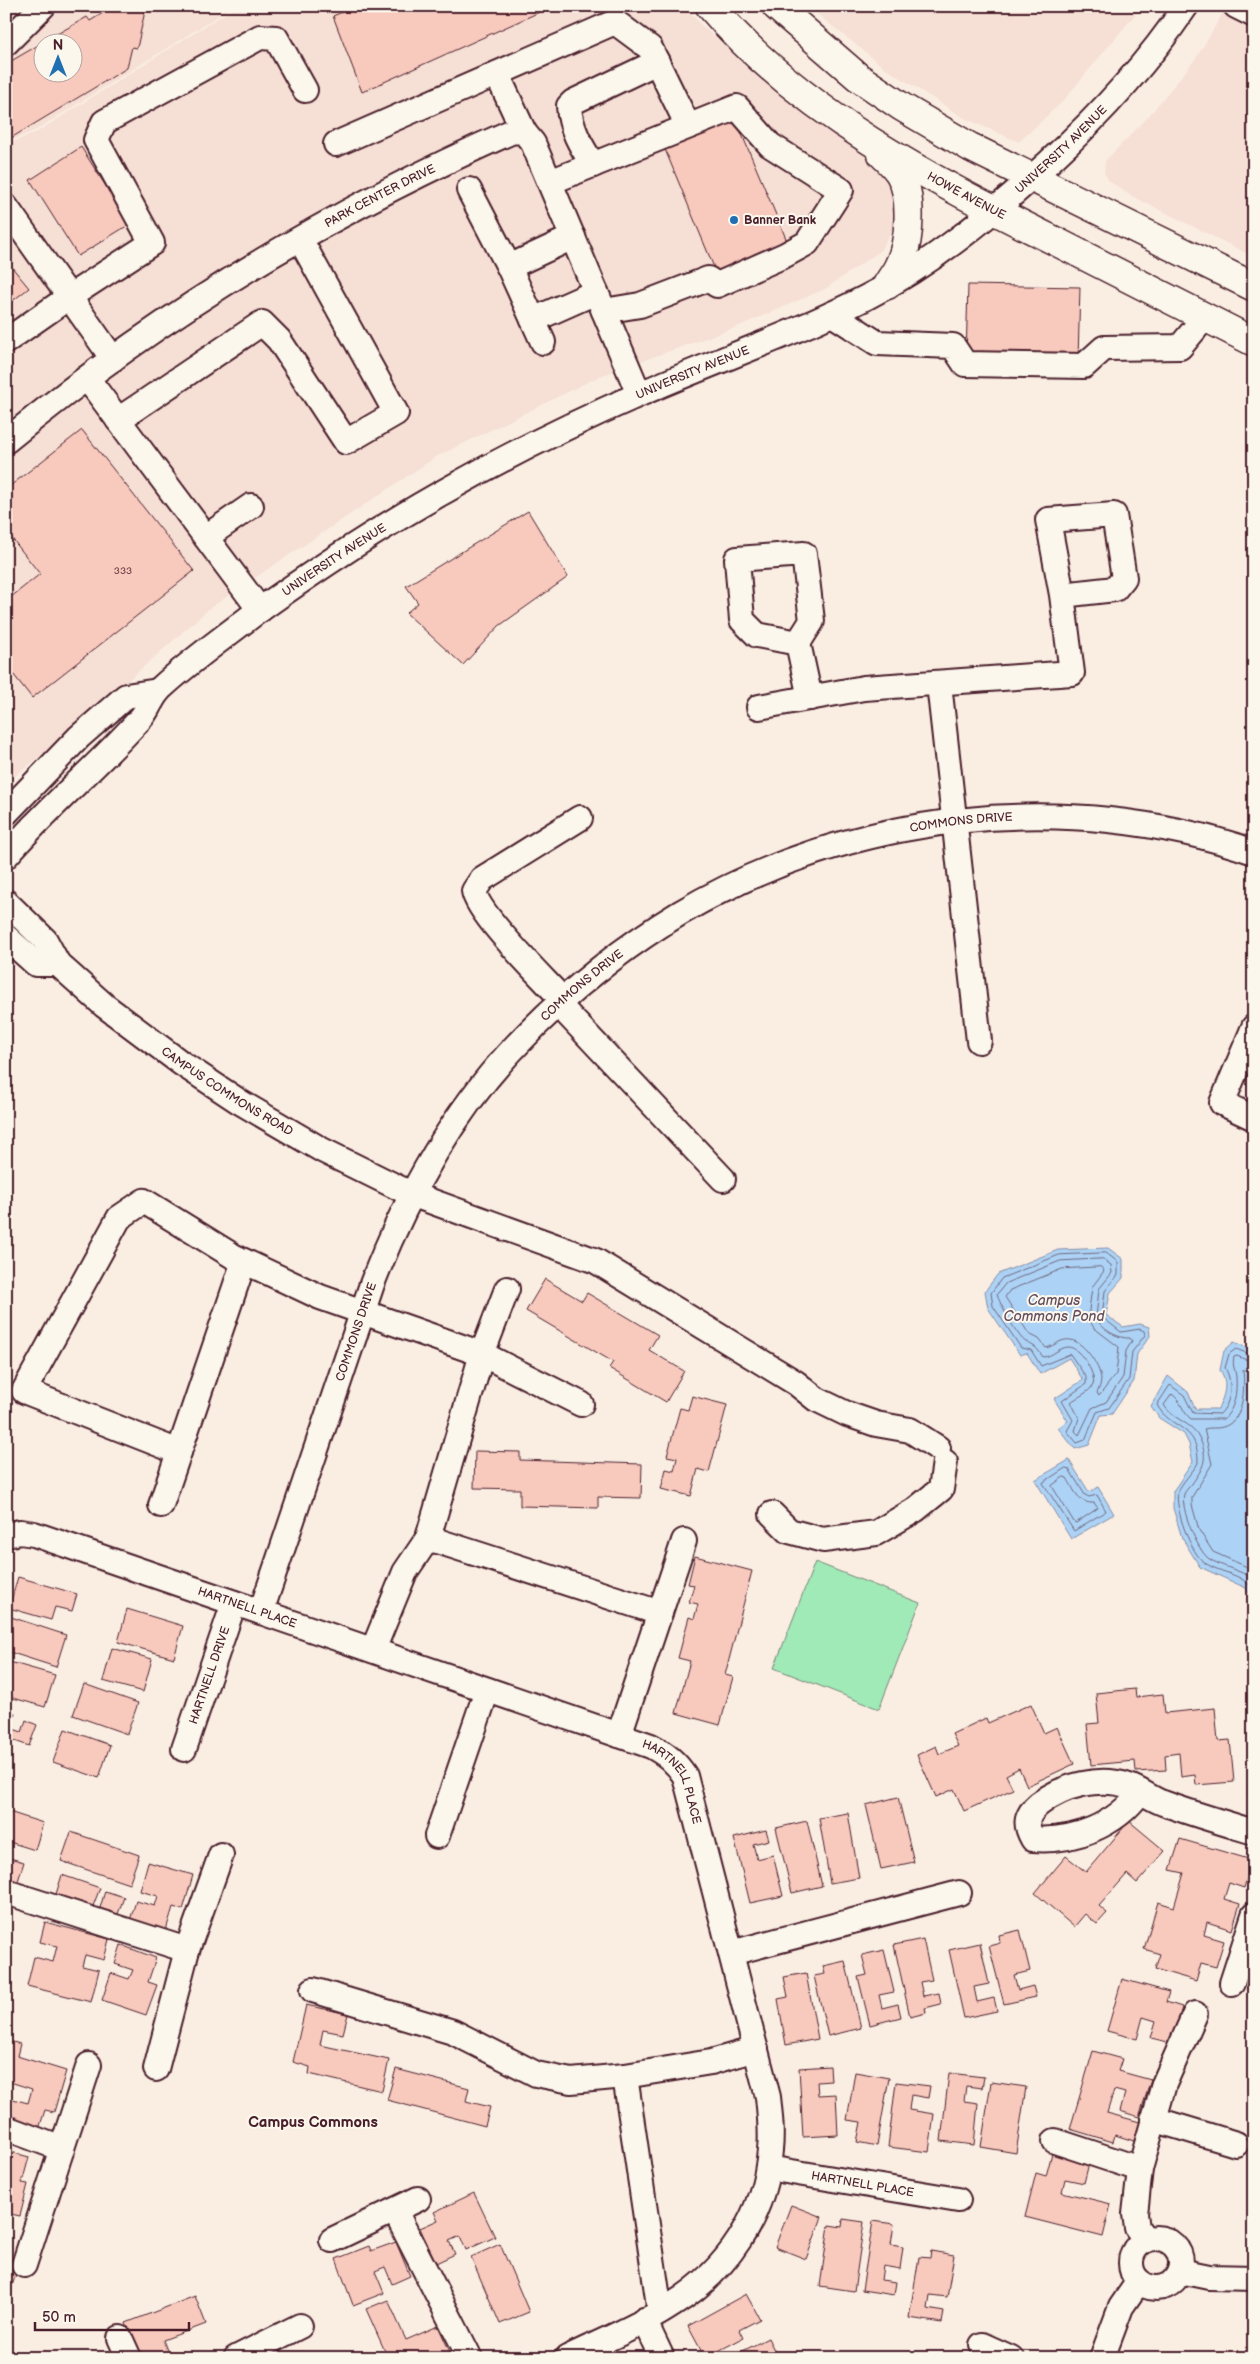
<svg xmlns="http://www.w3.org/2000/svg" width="1260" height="2364" viewBox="0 0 1260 2364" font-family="'Balsamiq Sans',sans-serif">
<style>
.built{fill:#f6dfd5;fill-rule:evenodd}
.green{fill:#a0eab8;stroke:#758472}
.water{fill:#acd3f6;stroke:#858ba5}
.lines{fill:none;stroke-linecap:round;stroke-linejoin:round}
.shore{stroke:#71677c;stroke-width:1}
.building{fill:#f8c9bd;stroke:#4a1f2b}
.minor-casing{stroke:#4a1f2b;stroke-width:28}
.major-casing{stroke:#4a1f2b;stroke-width:31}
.minor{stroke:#fbf7ec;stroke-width:24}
.major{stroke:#fbf7ec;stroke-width:28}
.poi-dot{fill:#1f6fb2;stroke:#fbf7ec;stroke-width:2}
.labels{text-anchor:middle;stroke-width:4;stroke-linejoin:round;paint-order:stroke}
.number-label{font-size:10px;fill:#764a50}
.street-label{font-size:12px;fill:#4a1f2b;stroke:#fbf7ec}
.poi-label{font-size:12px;font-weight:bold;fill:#4a1f2b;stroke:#fbf7ec;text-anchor:start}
.water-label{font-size:14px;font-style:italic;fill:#624c5e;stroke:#fbf7ec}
.quarter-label{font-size:15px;font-weight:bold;fill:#4a1f2b;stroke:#fbf7ec}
</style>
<rect width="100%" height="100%" fill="#faeee3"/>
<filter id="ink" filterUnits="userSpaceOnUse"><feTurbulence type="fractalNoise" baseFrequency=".02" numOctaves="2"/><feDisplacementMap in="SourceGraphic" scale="10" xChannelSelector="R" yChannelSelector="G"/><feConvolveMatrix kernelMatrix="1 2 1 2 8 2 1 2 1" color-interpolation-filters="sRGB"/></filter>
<g filter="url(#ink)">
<g class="built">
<path d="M 6,6 L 234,6 L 36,130 L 6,143 ZM 42,42 L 72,42 L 72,72 L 42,72 Z"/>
<polygon points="237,6 686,6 700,24 821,126 875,162 897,191 897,223 880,251 825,289 737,327 600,376 436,457 210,608 55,745 6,783 6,145 37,132"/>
<polygon points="807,6 1142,6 1064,100 1019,142 964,118 885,68"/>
<polygon points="1227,6 1254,6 1254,257 1128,194 1109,181 1104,173 1105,161 1148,117 1197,57"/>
</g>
<polygon class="green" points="815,1562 920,1603 879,1709 774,1668"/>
<g class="water">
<polygon points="1108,1248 1123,1259 1123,1278 1110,1293 1106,1315 1123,1327 1140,1324 1149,1327 1150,1336 1137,1354 1134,1381 1112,1414 1101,1415 1089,1445 1075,1449 1058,1428 1068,1421 1054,1399 1083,1380 1069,1358 1040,1374 1027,1353 1020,1355 988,1308 985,1291 998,1274 1058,1250"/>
<path d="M 1234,1342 L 1250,1349 L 1254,1354 L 1254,1604 L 1246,1588 L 1200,1567 L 1182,1538 L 1173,1508 L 1173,1491 L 1193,1462 L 1189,1444 L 1184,1434 L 1159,1418 L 1151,1406 L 1168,1376 L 1188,1392 L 1195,1409 L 1218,1409 C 1224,1396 1229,1383 1220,1370 L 1224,1351 Z"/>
<polygon points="1069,1460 1089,1492 1098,1487 1114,1514 1071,1539 1035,1480"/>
</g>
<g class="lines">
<g class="shore">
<polygon points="1106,1253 1118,1262 1118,1275 1105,1291 1102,1317 1121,1332 1140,1329 1144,1331 1145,1335 1132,1352 1129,1379 1109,1408 1097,1412 1085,1440 1077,1443 1067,1431 1073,1420 1062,1401 1086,1384 1086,1377 1070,1354 1041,1366 1031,1350 1021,1348 993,1306 991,1293 1002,1278 1059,1255"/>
<path d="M 1103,1259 L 1111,1265 L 1112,1273 L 1099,1289 L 1096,1318 C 1101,1329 1118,1339 1130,1338 L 1132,1341 L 1126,1351 L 1123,1377 L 1106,1402 L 1092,1408 L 1079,1435 L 1075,1431 L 1079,1418 L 1071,1402 C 1077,1397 1089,1393 1093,1385 C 1097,1375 1080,1348 1069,1347 C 1059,1347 1052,1357 1043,1357 C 1036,1347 1036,1347 1026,1342 C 1018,1338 999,1303 997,1294 L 1006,1283 L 1060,1261 Z"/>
<path d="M 1101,1267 L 1104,1271 L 1092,1287 L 1088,1318 L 1094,1328 L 1119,1347 L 1116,1374 L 1099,1396 L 1097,1393 C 1099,1389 1101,1384 1101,1379 C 1100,1366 1084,1342 1071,1340 C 1061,1338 1055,1346 1046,1348 L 1039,1339 L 1029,1334 L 1005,1297 L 1010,1290 L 1062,1269 Z"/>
<path d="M 1254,1356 L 1236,1349 L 1229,1354 L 1225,1368 C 1233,1381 1232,1402 1220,1414 L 1193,1413 L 1184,1395 L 1170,1385 L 1157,1405 C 1170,1430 1199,1424 1198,1463 C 1193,1472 1181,1483 1178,1492 C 1174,1508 1191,1554 1205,1563 C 1221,1574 1245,1573 1254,1592"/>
<path d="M 1254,1363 L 1237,1356 L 1234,1357 C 1232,1366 1235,1368 1236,1377 C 1237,1391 1235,1411 1223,1419 L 1191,1419 C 1182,1412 1182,1401 1172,1394 L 1164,1405 C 1172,1420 1193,1422 1200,1439 C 1209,1460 1203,1468 1191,1485 C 1189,1487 1185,1491 1184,1494 C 1180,1508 1197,1549 1208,1558 C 1219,1566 1240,1570 1254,1579"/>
<path d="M 1254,1370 L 1243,1370 C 1245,1388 1244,1421 1223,1427 C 1217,1429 1210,1427 1204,1429 L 1212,1464 L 1192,1497 L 1192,1505 L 1199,1530 L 1213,1552 L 1254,1570"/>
<polygon points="1066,1468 1069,1469 1085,1495 1089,1497 1097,1495 1106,1511 1074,1531 1043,1483"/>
<path d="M 1064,1477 L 1067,1478 C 1074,1489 1078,1504 1094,1503 L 1098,1508 L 1076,1523 L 1074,1522 L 1052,1486 Z"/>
</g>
</g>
<g class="building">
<polygon points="114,6 143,6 145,11 137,48 132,47 127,68 6,141 6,64 42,43 42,72 72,72 72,42 43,42 87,17 90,21"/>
<polygon points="182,6 202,6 192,12"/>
<polygon points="356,6 543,6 544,10 362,92 333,16"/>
<polygon points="735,118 790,248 718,277 664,147"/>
<polygon points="81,147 130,224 78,256 30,180"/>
<polygon points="6,260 29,288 6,306"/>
<polygon points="968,285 1080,287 1078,361 966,358"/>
<polygon points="82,430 194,571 32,698 6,665 6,601 40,574 6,531 6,489"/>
<polygon points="528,511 568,577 499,626 463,665 406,613 418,603 406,586"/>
<polygon points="545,1279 582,1301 587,1293 658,1335 649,1350 684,1371 666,1402 609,1368 613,1362 526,1311"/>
<polygon points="692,1396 727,1405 709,1472 698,1469 691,1496 661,1489 666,1469 674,1471 677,1458 667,1456 680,1408 688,1410"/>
<polygon points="475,1451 520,1452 520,1460 642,1464 641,1498 598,1497 598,1508 520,1506 520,1489 474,1488"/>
<polygon points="695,1556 752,1571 725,1675 733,1677 720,1725 676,1713 690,1661 678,1658 689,1617 694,1619 698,1604 689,1602 694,1585 688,1584"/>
<polygon points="18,1577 77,1594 72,1611 55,1607 51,1620 9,1608"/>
<polygon points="127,1609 183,1626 174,1658 118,1642"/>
<polygon points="8,1616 66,1635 56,1667 6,1651"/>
<polygon points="112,1648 152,1659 143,1692 103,1681"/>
<polygon points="6,1661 55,1675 45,1707 6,1696"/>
<polygon points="84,1684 138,1703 127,1734 73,1715"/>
<polygon points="1135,1689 1136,1697 1163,1694 1165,1713 1215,1708 1218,1741 1230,1740 1234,1782 1196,1785 1195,1775 1181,1777 1179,1753 1165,1755 1166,1770 1136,1772 1135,1761 1091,1765 1087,1724 1099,1723 1096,1693"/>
<polygon points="1031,1704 1044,1733 1057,1727 1074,1764 1027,1786 1019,1768 1006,1775 1013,1789 964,1811 954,1789 936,1797 917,1755 936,1746 939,1754 958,1746 952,1734 986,1718 988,1723"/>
<polygon points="6,1710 15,1713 10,1728 22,1732 26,1720 37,1725 29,1746 6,1738"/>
<polygon points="65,1729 110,1745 99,1778 53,1762"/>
<polygon points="1254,1778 1254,1795 1248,1793"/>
<polygon points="898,1797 914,1862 881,1869 866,1805"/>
<polygon points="6,1811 43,1823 35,1850 6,1841"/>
<polygon points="848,1813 859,1878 830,1883 819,1818"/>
<polygon points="807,1821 822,1886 792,1893 776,1828"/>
<polygon points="1129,1821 1165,1851 1137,1883 1127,1874 1099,1906 1107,1913 1097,1924 1085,1914 1074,1927 1035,1893 1066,1856 1086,1872"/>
<polygon points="766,1830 769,1840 753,1844 757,1859 773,1855 783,1896 750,1903 734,1838"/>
<polygon points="71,1832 139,1855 129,1884 61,1861"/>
<polygon points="1180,1839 1252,1860 1244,1888 1229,1883 1224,1899 1240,1904 1232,1930 1207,1922 1204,1935 1224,1941 1216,1967 1201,1963 1196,1981 1155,1969 1160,1954 1144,1949 1158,1902 1174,1907 1184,1873 1170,1870"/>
<polygon points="6,1857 24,1862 18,1881 6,1877"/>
<polygon points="148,1862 193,1875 183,1910 173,1907 166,1930 130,1920 136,1901 155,1906 158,1896 140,1891"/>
<polygon points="62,1875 100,1888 93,1906 56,1894"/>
<polygon points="105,1891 124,1897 118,1914 100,1908"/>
<polygon points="45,1922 109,1939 104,1960 85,1955 82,1966 99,1970 91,2002 27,1986 34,1957 53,1962 57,1946 40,1942"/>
<polygon points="1020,1930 1030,1971 1014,1975 1018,1990 1033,1986 1036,1997 1004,2004 989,1946 1000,1943 999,1935"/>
<polygon points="923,1939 932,1980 920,1982 923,1996 939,1993 941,2004 925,2008 926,2013 910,2017 894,1945"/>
<polygon points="980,1943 989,1984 974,1987 977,2002 994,1998 997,2011 964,2018 949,1950"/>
<polygon points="121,1945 156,1958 148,1982 157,1985 146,2015 102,2000 111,1973 129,1979 133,1970 115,1964"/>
<polygon points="884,1950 894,1992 879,1995 882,2008 898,2004 901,2017 870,2025 858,1977 867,1975 862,1955"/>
<polygon points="845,1961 861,2028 828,2036 814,1976 825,1974 823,1966"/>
<polygon points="806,1973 818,2039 786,2045 778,1999 788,1997 784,1977"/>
<polygon points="1122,1979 1169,1992 1166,2002 1182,2007 1172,2043 1151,2038 1156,2021 1143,2017 1137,2039 1107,2031"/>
<polygon points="306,2005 348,2014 343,2034 323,2030 320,2045 389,2060 382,2091 309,2074 310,2067 293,2062"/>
<polygon points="6,2040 20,2044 17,2056 66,2071 54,2112 45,2110 39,2129 6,2119 9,2098 28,2103 32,2089 7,2081 9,2075 6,2074"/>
<polygon points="1093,2051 1122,2059 1118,2071 1151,2080 1139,2117 1120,2111 1125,2093 1114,2090 1107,2113 1140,2122 1134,2141 1115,2135 1113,2142 1070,2129"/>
<polygon points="830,2066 831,2081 817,2082 818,2095 836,2094 838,2135 803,2137 799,2068"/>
<polygon points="396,2069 469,2088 466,2101 490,2107 485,2126 387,2100"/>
<polygon points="855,2072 889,2078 877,2146 857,2142 861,2122 847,2120"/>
<polygon points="949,2073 984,2077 982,2088 966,2086 964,2101 978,2103 974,2145 941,2141"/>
<polygon points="896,2082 930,2086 928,2098 911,2095 909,2110 934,2114 929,2152 888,2147"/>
<polygon points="991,2082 1026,2087 1016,2153 981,2147"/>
<polygon points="11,2152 29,2157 22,2183 28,2184 20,2216 6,2213 6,2168"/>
<polygon points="1052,2153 1089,2163 1084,2183 1065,2179 1062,2192 1111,2204 1103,2237 1025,2217 1036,2173 1046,2176"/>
<polygon points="474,2193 495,2237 466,2250 460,2236 449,2241 455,2254 436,2263 420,2228 438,2220 434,2212"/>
<polygon points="791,2205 822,2217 806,2259 775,2247"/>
<polygon points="843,2219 864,2222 854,2291 820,2286 829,2225 842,2227"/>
<polygon points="873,2221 894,2224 891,2245 903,2247 900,2269 883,2266 881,2280 896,2282 894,2295 862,2290"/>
<polygon points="396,2242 410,2276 392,2284 385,2267 375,2271 384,2293 353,2305 336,2259 369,2246 371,2251"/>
<polygon points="500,2244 529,2312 500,2324 471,2257"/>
<polygon points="931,2251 954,2255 947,2297 930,2295 928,2309 944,2312 942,2323 909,2318 919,2257 930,2258"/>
<polygon points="6,2265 18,2269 6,2302"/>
<polygon points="746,2294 760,2319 739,2330 743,2338 705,2358 688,2326"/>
<polygon points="195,2296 206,2324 163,2340 170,2358 139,2358 126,2323"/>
<polygon points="388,2300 406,2340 438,2326 451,2354 442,2358 388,2358 366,2309"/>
<polygon points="768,2338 778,2358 729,2358"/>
</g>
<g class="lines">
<g class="minor-casing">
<g id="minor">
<polyline points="1236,6 1254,15"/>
<polyline points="6,43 43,6"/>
<polyline points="497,74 524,132"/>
<polyline points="336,144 615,22 650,48 688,126"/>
<path d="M 593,165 C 581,146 570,128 569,106 L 573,102 L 657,62"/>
<polyline points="550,182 737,107 770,145 841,190 807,243 785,255 717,285 708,279 640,305 604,311"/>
<polyline points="469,190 509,267 573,237"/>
<polyline points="6,207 113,359"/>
<polyline points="509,267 543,342"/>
<polyline points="832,314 877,343 953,346 965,364 1084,366 1104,348 1180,347 1205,317"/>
<polyline points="533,320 596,292"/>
<polyline points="6,341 69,297 152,243 96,140 104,122 260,37 276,38 305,90"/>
<polyline points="87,378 260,610"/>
<polyline points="118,420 262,323 279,340 346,442 396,413 300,239"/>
<path id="s1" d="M 6,441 C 159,315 332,211 513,131 L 524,132 L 533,143 L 639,394"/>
<polyline points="206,537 251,506"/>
<polyline points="798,643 757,635 742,620 737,559 804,554 812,621 798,643 810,698"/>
<polyline points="939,684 979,1041"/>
<polyline points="759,707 864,688 1072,673 1062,595 1048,520 1114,515 1124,578 1115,589 1062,595"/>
<polyline points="6,813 79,737 126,696 158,691"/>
<path id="s2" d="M 6,856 C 48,807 98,766 141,718 C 149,709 152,696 161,688 C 190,661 223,638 254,614 C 318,568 385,524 454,486 C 514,452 576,422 640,394 C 715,361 792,335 865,298 C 934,263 992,214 1049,162 C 1100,115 1147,64 1186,6"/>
<path id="s3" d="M 6,902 L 45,940 L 58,964 L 105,1006 L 181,1063 L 240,1102 L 322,1150 L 411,1194 L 596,1261 L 796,1383 L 816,1399 L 847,1414 L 876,1424 L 910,1430 L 938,1448"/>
<polyline points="6,937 36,964 58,964"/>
<path d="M 562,999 C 544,979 477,914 474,891 L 482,879 L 580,818"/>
<polyline points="558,1004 723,1179"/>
<polyline points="1254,1027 1222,1103 1254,1118"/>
<polyline points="179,1452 24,1391 119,1218 144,1201 233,1256 320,1297 482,1354 581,1404"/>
<polyline points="161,1505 244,1261"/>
<polyline points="772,1514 789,1531 823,1540 876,1533 915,1510 941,1489 945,1462"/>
<path id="s4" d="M 6,1535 L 20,1532 L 34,1534 L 651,1746 C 666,1754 676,1762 685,1776 L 768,2097 C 770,2115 772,2133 770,2150 C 765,2215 727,2271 672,2305 C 640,2326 602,2341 567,2358"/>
<polyline points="428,1538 660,1613"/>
<path id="s5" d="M 261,1612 L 372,1284 C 405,1199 449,1118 511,1051 C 561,997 617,951 680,913 C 849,813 1067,787 1254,852"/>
<polyline points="373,1650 405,1572 428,1538 482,1354 507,1289"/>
<polyline points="619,1735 684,1541"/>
<path id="s6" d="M 184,1749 L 234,1603"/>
<path d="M 1140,1792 C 1116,1826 1073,1842 1033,1839 C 1024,1824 1026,1815 1039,1804 C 1063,1785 1100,1776 1129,1786 C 1141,1790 1151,1799 1163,1803 C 1193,1814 1224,1823 1254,1832"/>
<polyline points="437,1836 487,1690"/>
<polyline points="6,1892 187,1950"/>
<polyline points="731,1953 959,1893"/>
<polyline points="1232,1983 1254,1915"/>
<polyline points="313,1990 453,2032 536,2074 571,2081 625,2076 711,2062 756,2049"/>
<polyline points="156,2069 187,1950 221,1855"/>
<polyline points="625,2076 660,2312"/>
<polyline points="1153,2119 1236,2144"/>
<polyline points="6,2128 62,2149"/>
<polyline points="1055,2141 1140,2169"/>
<path id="s7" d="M 768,2168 L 958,2200"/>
<polyline points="395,2211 470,2358"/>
<circle cx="1156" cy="2263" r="25"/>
<polyline points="332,2240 418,2199"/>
<polyline points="1146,2240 1137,2228 1135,2214 1140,2169 1164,2084 1195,2014"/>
<polyline points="24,2265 89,2065"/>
<polyline points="1180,2271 1209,2277 1254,2278"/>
<polyline points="644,2320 662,2358"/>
<polyline points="120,2338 129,2358"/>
<polyline points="982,2345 1011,2358"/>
<polyline points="236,2358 300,2326"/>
<polyline points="1102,2358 1121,2307 1139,2281"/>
</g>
</g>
<g class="major-casing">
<g id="major">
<path id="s8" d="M 710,6 C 801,114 931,179 1055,241 C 1121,274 1187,308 1254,342"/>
<polyline points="776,6 858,77 902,107 970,147 1254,287"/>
<path d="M 882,154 C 888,160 896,167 900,174 C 913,196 910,243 899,265 C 896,272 891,278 887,285"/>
</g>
</g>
<use href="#minor" class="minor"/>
<use href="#major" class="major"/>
</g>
</g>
<circle class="poi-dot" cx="734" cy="220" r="5"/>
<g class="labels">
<g class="number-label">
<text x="123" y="574">333</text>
</g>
<g class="street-label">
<text dy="4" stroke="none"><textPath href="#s2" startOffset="1285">UNIVERSITY AVENUE</textPath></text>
<text dy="4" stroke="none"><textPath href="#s1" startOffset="448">PARK CENTER DRIVE</textPath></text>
<text dy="4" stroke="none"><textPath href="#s8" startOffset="321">HOWE AVENUE</textPath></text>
<text dy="4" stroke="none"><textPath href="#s2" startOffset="850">UNIVERSITY AVENUE</textPath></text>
<text dy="4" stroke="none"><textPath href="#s2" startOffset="445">UNIVERSITY AVENUE</textPath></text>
<text dy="4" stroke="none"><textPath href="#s5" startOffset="1136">COMMONS DRIVE</textPath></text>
<text dy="4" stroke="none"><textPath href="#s5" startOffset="716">COMMONS DRIVE</textPath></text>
<text dy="4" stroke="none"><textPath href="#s3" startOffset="294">CAMPUS COMMONS ROAD</textPath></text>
<text dy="4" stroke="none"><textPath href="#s5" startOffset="296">COMMONS DRIVE</textPath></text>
<text dy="4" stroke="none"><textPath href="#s4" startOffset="254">HARTNELL PLACE</textPath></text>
<text dy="4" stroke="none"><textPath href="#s6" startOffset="78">HARTNELL DRIVE</textPath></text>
<text dy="4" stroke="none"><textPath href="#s4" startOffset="724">HARTNELL PLACE</textPath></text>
<text dy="4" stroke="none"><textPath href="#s7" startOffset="96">HARTNELL PLACE</textPath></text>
</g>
<g class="poi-label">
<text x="744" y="224">Banner Bank</text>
</g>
<g class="water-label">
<text x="1054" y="1305">Campus<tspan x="1054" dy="16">Commons Pond</tspan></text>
</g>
<g class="quarter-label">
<text x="313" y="2127">Campus Commons</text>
</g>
</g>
<rect width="1260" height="2364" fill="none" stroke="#fbf7ec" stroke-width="25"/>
<rect x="12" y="12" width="1235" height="2339" fill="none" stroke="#4a1f2b" stroke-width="2" filter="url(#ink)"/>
<g transform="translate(58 58)"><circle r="24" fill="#fbf7ec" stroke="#b4a19f"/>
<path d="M0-4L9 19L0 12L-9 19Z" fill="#1f6fb2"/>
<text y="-8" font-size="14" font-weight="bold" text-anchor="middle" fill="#4a1f2b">N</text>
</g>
<path d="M35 2322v8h154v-8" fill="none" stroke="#4a1f2b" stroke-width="2.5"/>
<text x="42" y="2322" font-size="15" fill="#4a1f2b" stroke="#fbf7ec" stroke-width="4" paint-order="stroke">50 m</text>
</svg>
